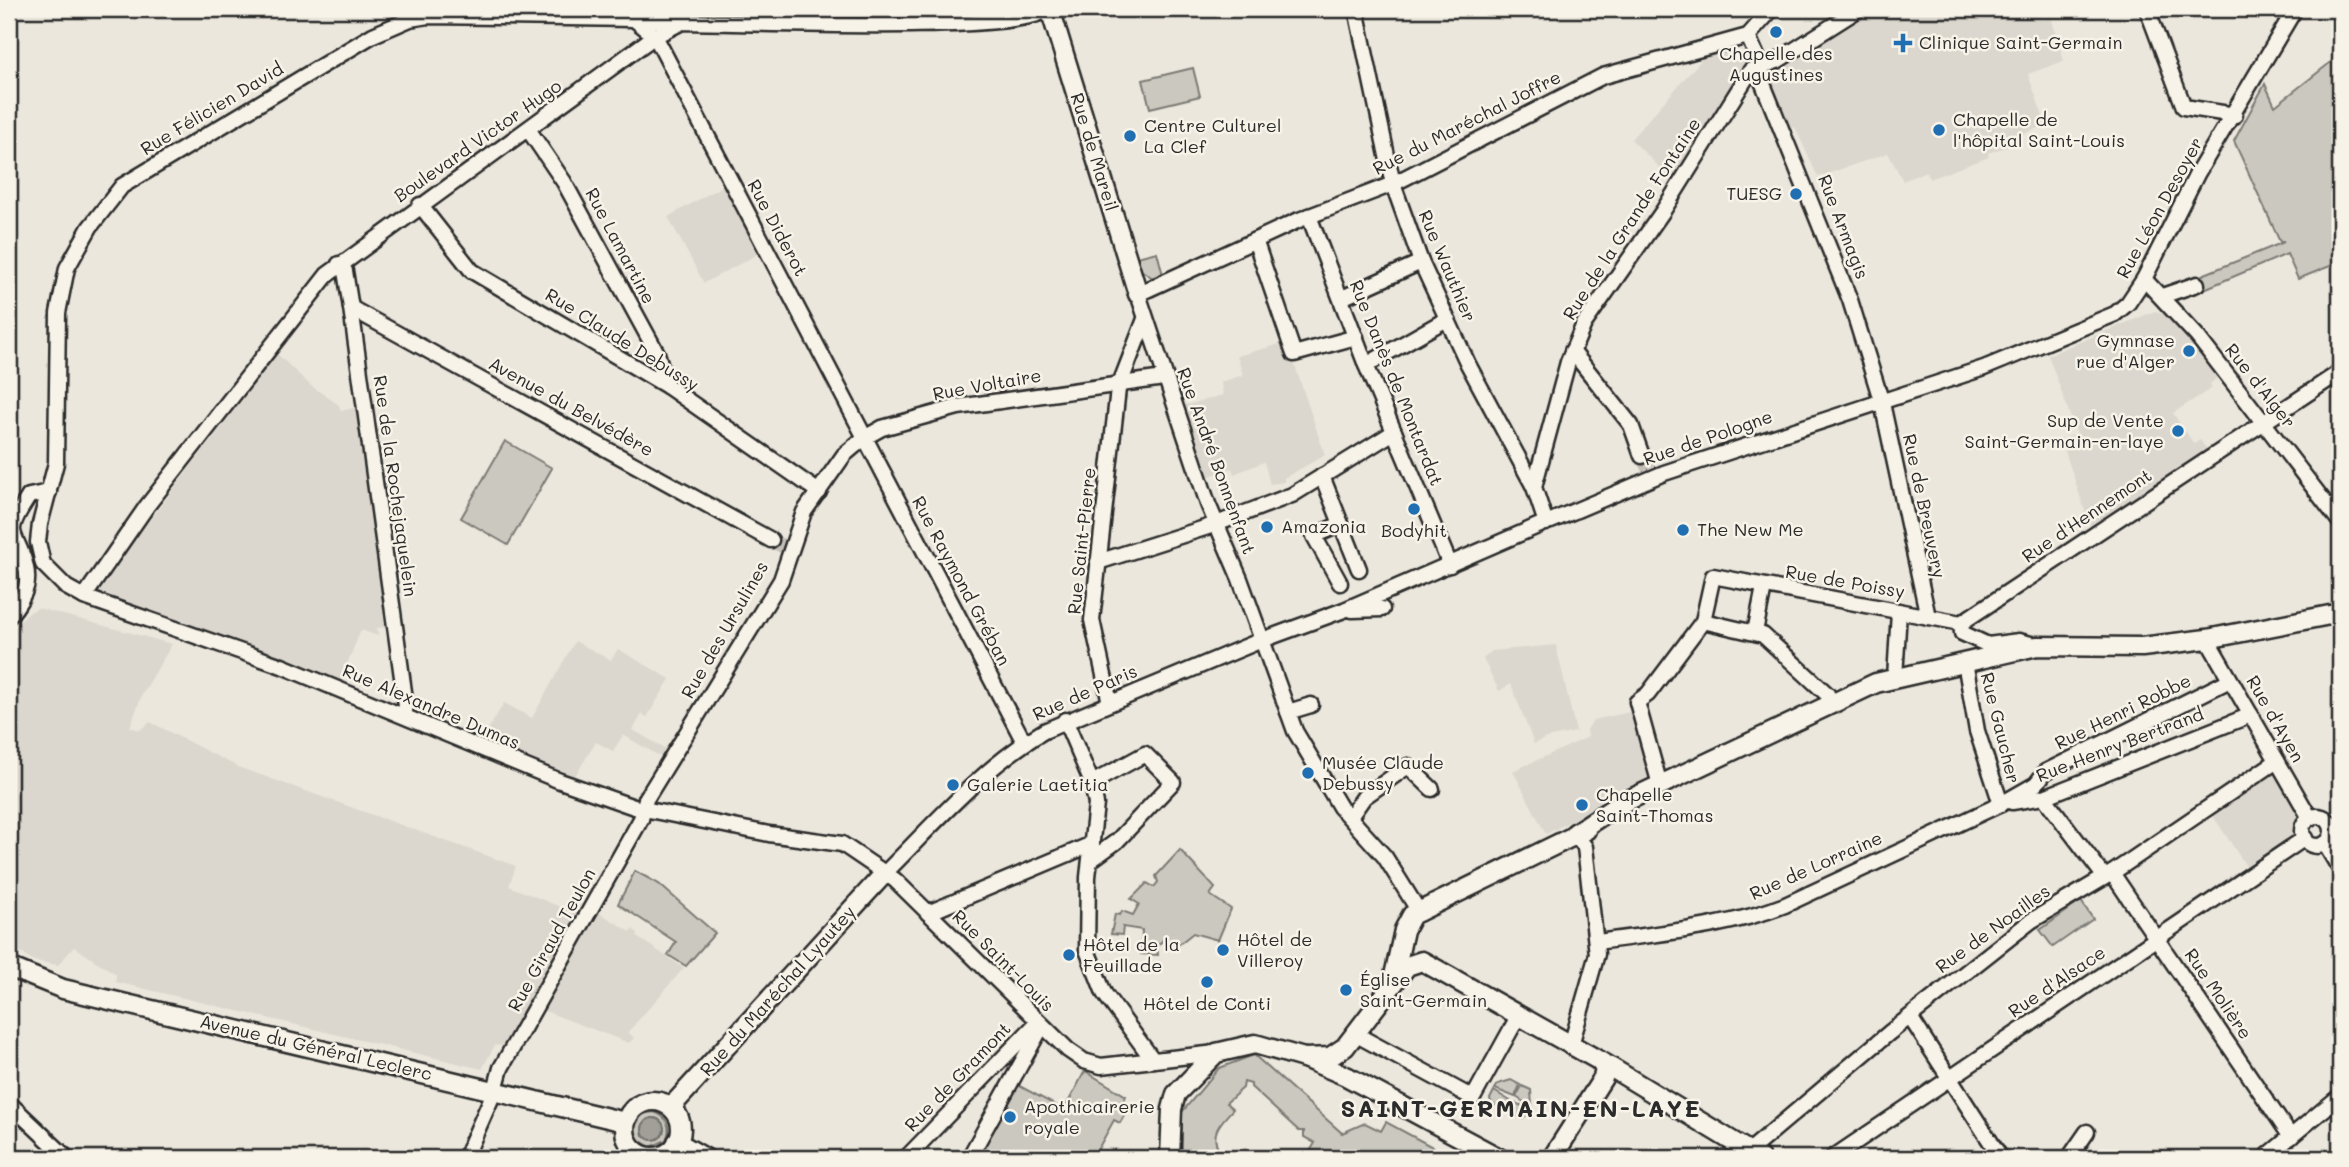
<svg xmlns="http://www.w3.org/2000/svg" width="2349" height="1167" viewBox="0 0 2349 1167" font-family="Mali,sans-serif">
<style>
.built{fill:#dbd7ce}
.green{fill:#cbc8bf;stroke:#7b7a75;stroke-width:2;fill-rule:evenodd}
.water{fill:#a29f98;stroke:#72716c;stroke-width:2}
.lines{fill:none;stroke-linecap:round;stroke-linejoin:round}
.minor-tunnel{stroke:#c5c1b9;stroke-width:14;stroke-dasharray:14 7;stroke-linecap:butt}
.minor-casing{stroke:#2b2b2b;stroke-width:19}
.major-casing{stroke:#2b2b2b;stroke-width:23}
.minor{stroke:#f7f3e8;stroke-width:14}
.major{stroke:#f7f3e8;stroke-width:18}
.poi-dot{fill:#1f6fb2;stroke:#f7f3e8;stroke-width:2.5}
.labels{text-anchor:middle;stroke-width:5;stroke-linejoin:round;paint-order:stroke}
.poi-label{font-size:18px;fill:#2b2b2b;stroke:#f7f3e8;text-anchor:start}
.street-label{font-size:18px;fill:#2b2b2b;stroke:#f7f3e8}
.district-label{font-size:24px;font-weight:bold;letter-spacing:2px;fill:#2b2b2b;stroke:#f7f3e8}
</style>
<rect width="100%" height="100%" fill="#ebe7dd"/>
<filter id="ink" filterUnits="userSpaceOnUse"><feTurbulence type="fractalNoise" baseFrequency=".0143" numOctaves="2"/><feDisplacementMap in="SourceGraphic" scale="14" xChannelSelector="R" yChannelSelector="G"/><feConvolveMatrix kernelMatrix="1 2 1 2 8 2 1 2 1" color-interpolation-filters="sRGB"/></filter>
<g filter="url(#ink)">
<g class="built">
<polygon points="1876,9 2036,9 2041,20 2051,17 2064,61 2028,74 2046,125 2010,139 2012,145 1988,153 1989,157 1929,179 1926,171 1903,181 1888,153 1818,177 1795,127 1785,129 1766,83 1769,76"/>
<polygon points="1732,44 1744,64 1674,182 1631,139 1702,59 1714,50"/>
<polygon points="726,184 760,253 704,283 668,217"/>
<polygon points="2155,311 2173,316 2219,376 2210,384 2212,388 2173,413 2194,444 2200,440 2208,451 2091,529 2061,439 2077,434 2048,355"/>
<polygon points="1287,342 1325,455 1284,478 1284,482 1270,484 1264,462 1234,474 1232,468 1207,477 1183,406 1223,395 1221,382 1243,375 1237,356"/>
<polygon points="277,354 310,385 339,405 341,411 357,407 387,627 377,628 378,636 361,630 340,681 97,596 133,542"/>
<polygon points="38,608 172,644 142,695 130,727 140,730 150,722 238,767 516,866 509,886 578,914 504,1046 495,1045 482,1069 116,982 116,974 74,947 58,965 34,961 9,945 9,634 27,614"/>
<polygon points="575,641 611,660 618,649 670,679 647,717 642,714 633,730 666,749 661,757 623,735 613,751 596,742 575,776 482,740 504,703 532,718"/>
<polygon points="1556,645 1576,732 1546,738 1534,744 1511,684 1499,691 1483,659 1492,651"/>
<polygon points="1630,712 1650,780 1546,834 1513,771 1588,737 1587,730 1593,720"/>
<polygon points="2276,771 2302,816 2297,835 2248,869 2211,813"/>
<polygon points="598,912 631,932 632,929 638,933 637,937 684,968 628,1032 634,1038 629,1043 542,1010"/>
</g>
<g class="green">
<polygon points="2340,55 2340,262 2298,279 2287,254 2197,292 2195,278 2284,242 2280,242 2234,141 2265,84 2275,106"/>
<polygon points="1193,68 1200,96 1150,108 1143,80"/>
<polygon points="1157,252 1163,275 1153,278 1139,269 1137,257"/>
<polygon points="505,441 552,468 508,545 461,518"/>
<polygon points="1180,850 1215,888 1210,895 1231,909 1218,940 1193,933 1173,949 1165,938 1157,946 1158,955 1141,954 1142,930 1123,927 1122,935 1111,934 1115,914 1120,915 1122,911 1133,915 1139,904 1131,899 1147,883 1154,887 1158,882 1156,876"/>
<polygon points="635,871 659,884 715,933 686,966 668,955 676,942 618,904"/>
<polygon points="2081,901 2093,919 2053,947 2040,930"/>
<path d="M 1254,1055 L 1342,1133 L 1365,1123 L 1381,1131 L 1386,1122 L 1453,1158 L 1306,1158 L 1315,1143 L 1304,1137 L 1304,1131 L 1299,1131 L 1251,1087 L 1251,1084 L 1244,1082 L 1243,1088 L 1226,1103 L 1233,1109 C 1221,1122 1209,1133 1219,1151 L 1213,1149 L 1209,1154 L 1213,1158 L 1182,1158 L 1182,1112 L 1219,1068 Z"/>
<polygon points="1085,1071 1126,1096 1121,1106 1128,1109 1120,1123 1114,1120 1093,1158 978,1158 1018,1085 1064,1110"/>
<polygon points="1511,1080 1520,1085 1515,1097 1495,1089 1498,1084"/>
<polygon points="1522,1086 1531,1090 1532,1107 1516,1097"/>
<polygon points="1494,1091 1512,1102 1507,1111 1492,1104 1490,1099"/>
<polygon points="1514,1103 1532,1109 1523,1119 1509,1112"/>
<path d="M 654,1112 C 667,1116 672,1127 666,1140 L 651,1147 L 637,1139 L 634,1129 L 642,1114 ZM 651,1118 L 658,1119 L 664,1129 L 662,1136 L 643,1135 L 642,1128 Z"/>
</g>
<circle class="water" cx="653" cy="1129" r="11"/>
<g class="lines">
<g class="minor-tunnel">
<polyline points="1642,456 1653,478"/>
<polyline points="771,540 784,547"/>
</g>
<g class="minor-casing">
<g id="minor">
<polyline points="1356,9 1393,184 1421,262 1468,364 1534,487 1546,523"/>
<polyline points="2147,9 2184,107 2235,115"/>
<polyline points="634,19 680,22"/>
<polyline points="1748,36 1762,68 1761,79 1850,300 1882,403 1928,617"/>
<polyline points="528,129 564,182 657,353 667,386"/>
<polyline points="420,205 472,271 667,386 819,492"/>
<polyline points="1309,216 1366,365 1450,565"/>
<polyline points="1255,240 1294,354 1356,337"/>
<polyline points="339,264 345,271 351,308 406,706 404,715"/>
<polyline points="2144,279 2197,336 2340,522"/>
<polyline points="2162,296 2197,284"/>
<polyline points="1342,298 1421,262"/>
<polyline points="351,308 771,540"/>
<polyline points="1572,351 1631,425 1642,456"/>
<polyline points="1366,365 1447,319"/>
<polyline points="1322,476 1359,569"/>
<polyline points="1534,487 1568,362 1584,324 1663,211 1751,70 1777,61 1859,9"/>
<polyline points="1551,521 1664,473 1984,368 2115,314 2128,303 2144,279 2197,174 2295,9"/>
<polyline points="1098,562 1211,526 1292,495 1394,432"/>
<polyline points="1340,583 1314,536 1341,524"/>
<path d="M 84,597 L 147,506 L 327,275 L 655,36 L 682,22 C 738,22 1019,35 1048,9"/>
<polyline points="1352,610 1382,609"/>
<path d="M 9,616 C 27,594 33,580 21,552 C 19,546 14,538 13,531 C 12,520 23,506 29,496 L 49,492"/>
<polyline points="1703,621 1763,635 1827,694 1832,703"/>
<polyline points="1961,623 2340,372"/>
<polyline points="1961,623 1962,633 1988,645 2019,641 2035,645"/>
<polyline points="1755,632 1764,587"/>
<polyline points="2207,639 2310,818"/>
<polyline points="1965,662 1977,731 2001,804"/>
<polyline points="1895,678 1899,611"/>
<polyline points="1110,703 1092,620 1118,389 1145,319"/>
<polyline points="1288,712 1311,705"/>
<polyline points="1065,720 1092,783 1096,804 1088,877 1087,950 1104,993 1153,1060"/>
<polyline points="1024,742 655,36 634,19 428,16 410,19 373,35 122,186 90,227 67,268 58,313 56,463 40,524 38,542 43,564 66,587 84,597 282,666 560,781 634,807 769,834 842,844 895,880 1068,1050 1084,1061 1101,1066 1216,1053"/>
<polyline points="1660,785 1637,702 1648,694 1703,621 1713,576 1961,623"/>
<polyline points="2044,797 2104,876"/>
<polyline points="2012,802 2044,797 2251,715"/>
<circle cx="2317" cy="831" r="15"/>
<polyline points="1350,817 1364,797 1408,766 1432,789"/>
<polyline points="2325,844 2340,869"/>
<polyline points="1091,860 1117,841 1173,782 1145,754 1092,783"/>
<polyline points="2112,873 2291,1137"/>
<path d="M 884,874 C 934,824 983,767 1044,731 L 1257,642 L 1344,610 L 1540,525"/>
<polyline points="928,913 1092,844"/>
<polyline points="1420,913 1385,857 1340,807 1295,731 1240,579 1208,504 1138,294 1299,220 1393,184 1603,76 1748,36 1772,9"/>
<path d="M 1597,942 C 1660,933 1726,928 1785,905 L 2001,804 L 2036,784 L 2045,772 L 2230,680"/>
<polyline points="1910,1017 2001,1158"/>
<polyline points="1355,1034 1473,1098 1519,1015"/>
<polyline points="1571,1045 1597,954 1585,847 1575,833"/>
<polyline points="9,1103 67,1158"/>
<polyline points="1748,1152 1889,1033 2031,921 2112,873 2277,761"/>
<polyline points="465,1158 495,1090 501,1068 641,819 646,799 781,580 804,512 844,455 864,438 882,428 958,407 1164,378"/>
<polyline points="906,1158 1038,1022"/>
<polyline points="969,1158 1042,1026"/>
<polyline points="1832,1158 2305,838"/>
<polyline points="2069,1158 2087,1132"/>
<polyline points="2265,1158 2340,1096"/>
</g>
</g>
<g class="major-casing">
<g id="major">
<polyline points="1050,9 1138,294"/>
<polyline points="1575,833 1618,805 1876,683 2037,646 2142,647 2207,639 2340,613"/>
<polyline points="9,967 63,989 625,1122"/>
<polyline points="1394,976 1404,930 1412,915 1586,830"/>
<polyline points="1304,1058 1330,1057 1345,1047 1407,966 1422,961 1607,1065 1760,1158"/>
<circle cx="653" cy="1129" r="28"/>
<polyline points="671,1107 884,874"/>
<polyline points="677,1142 705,1158"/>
<polyline points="1170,1158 1172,1109 1176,1094 1216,1053 1255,1044 1304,1058 1346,1076 1499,1158"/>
<polyline points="1552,1158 1603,1078 1605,1069 1601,1063"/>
</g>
</g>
<use href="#minor" class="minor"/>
<use href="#major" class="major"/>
</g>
</g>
<g class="poi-dot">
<circle cx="1776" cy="32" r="7"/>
<path d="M1899.5 32.5h7v7h7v7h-7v7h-7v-7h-7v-7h7z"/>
<circle cx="1939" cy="130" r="7"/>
<circle cx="1130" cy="136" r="7"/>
<circle cx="1796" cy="194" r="7"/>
<circle cx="2189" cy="351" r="7"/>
<circle cx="2178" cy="431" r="7"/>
<circle cx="1414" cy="509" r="7"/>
<circle cx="1267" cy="527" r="7"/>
<circle cx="1683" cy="530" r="7"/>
<circle cx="1308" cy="773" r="7"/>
<circle cx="953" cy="785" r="7"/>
<circle cx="1582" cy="805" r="7"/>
<circle cx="1223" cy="950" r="7"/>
<circle cx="1069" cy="955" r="7"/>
<circle cx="1207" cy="982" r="7"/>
<circle cx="1346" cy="990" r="7"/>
<circle cx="1010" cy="1117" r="7"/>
</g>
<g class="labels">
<g class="poi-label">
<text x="1919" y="49">Clinique Saint-Germain</text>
<text x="1776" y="60" text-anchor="middle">Chapelle des<tspan x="1776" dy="21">Augustines</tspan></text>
<text x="1953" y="126">Chapelle de<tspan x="1953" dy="21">l'hôpital Saint-Louis</tspan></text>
<text x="1144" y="132">Centre Culturel<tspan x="1144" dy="21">La Clef</tspan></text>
<text x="1782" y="200" text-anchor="end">TUESG</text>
<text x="2175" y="347" text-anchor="end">Gymnase<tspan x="2175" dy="21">rue d'Alger</tspan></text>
<text x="2164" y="427" text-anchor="end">Sup de Vente<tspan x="2164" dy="21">Saint-Germain-en-laye</tspan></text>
<text x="1281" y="533">Amazonia</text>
<text x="1697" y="536">The New Me</text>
<text x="1414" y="537" text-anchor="middle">Bodyhit</text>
<text x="1322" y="769">Musée Claude<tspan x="1322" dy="21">Debussy</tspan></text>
<text x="967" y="791">Galerie Laetitia</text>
<text x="1596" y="801">Chapelle<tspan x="1596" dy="21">Saint-Thomas</tspan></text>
<text x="1237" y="946">Hôtel de<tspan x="1237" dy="21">Villeroy</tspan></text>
<text x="1083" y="951">Hôtel de la<tspan x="1083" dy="21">Feuillade</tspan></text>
<text x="1360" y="986">Église<tspan x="1360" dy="21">Saint-Germain</tspan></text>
<text x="1207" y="1010" text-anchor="middle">Hôtel de Conti</text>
<text x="1024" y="1113">Apothicairerie<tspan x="1024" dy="21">royale</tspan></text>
</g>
<g class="street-label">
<text transform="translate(212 109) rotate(-31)" y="6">Rue Félicien David</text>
<text transform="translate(1467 123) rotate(-27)" y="6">Rue du Maréchal Joffre</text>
<text transform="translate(478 141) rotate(-35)" y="6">Boulevard Victor Hugo</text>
<text transform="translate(1094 152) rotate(73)" y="6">Rue de Mareil</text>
<text transform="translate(2160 208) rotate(-61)" y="6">Rue Léon Desoyer</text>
<text transform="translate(1632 219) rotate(-57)" y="6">Rue de la Grande Fontaine</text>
<text transform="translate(1843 227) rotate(69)" y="6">Rue Armagis</text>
<text transform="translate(777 228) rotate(62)" y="6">Rue Diderot</text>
<text transform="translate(620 246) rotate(62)" y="6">Rue Lamartine</text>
<text transform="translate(1447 266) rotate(67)" y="6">Rue Wauthier</text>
<text transform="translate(622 340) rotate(32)" y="6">Rue Claude Debussy</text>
<text transform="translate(1396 383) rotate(68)" y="6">Rue Danès de Montardat</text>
<text transform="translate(987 385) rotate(-10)" y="6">Rue Voltaire</text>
<text transform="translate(2260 386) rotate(52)" y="6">Rue d'Alger</text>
<text transform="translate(571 407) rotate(29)" y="6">Avenue du Belvédère</text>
<text transform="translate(1708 438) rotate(-19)" y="6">Rue de Pologne</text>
<text transform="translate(1216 461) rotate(70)" y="6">Rue André Bonnenfant</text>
<text transform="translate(395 486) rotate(82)" y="6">Rue de la Rochejaquelein</text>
<text transform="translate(1924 506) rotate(78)" y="6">Rue de Breuvery</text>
<text transform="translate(2087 516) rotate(-34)" y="6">Rue d'Hennemont</text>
<text transform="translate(1082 541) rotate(-84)" y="6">Rue Saint-Pierre</text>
<text transform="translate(961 581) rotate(62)" y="6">Rue Raymond Gréban</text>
<text transform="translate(1845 582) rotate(10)" y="6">Rue de Poissy</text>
<text transform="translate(725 630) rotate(-60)" y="6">Rue des Ursulines</text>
<text transform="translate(1085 693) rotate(-24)" y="6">Rue de Paris</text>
<text transform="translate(431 707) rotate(23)" y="6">Rue Alexandre Dumas</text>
<text transform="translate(2123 712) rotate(-26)" y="6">Rue Henri Robbe</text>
<text transform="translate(2275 719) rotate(60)" y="6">Rue d'Ayen</text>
<text transform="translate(2000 728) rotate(76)" y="6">Rue Gaucher</text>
<text transform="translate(2120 745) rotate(-21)" y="6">Rue Henry Bertrand</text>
<text transform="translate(1816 866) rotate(-24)" y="6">Rue de Lorraine</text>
<text transform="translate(1993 929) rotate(-36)" y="6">Rue de Noailles</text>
<text transform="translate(552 940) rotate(-61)" y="6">Rue Giraud Teulon</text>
<text transform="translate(1003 961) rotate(45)" y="6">Rue Saint-Louis</text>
<text transform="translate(2057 982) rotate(-34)" y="6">Rue d'Alsace</text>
<text transform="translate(778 991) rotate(-48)" y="6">Rue du Maréchal Lyautey</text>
<text transform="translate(2218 994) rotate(56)" y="6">Rue Molière</text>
<text transform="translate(316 1048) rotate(13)" y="6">Avenue du Général Leclerc</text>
<text transform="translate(958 1077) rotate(-46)" y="6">Rue de Gramont</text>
</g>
<g class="district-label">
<text x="1521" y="1117">SAINT-GERMAIN-EN-LAYE</text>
</g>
</g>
<rect width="2349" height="1167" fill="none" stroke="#f7f3e8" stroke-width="35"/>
<rect x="18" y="18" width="2314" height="1132" fill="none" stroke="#2b2b2b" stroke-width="2.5" filter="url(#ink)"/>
</svg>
